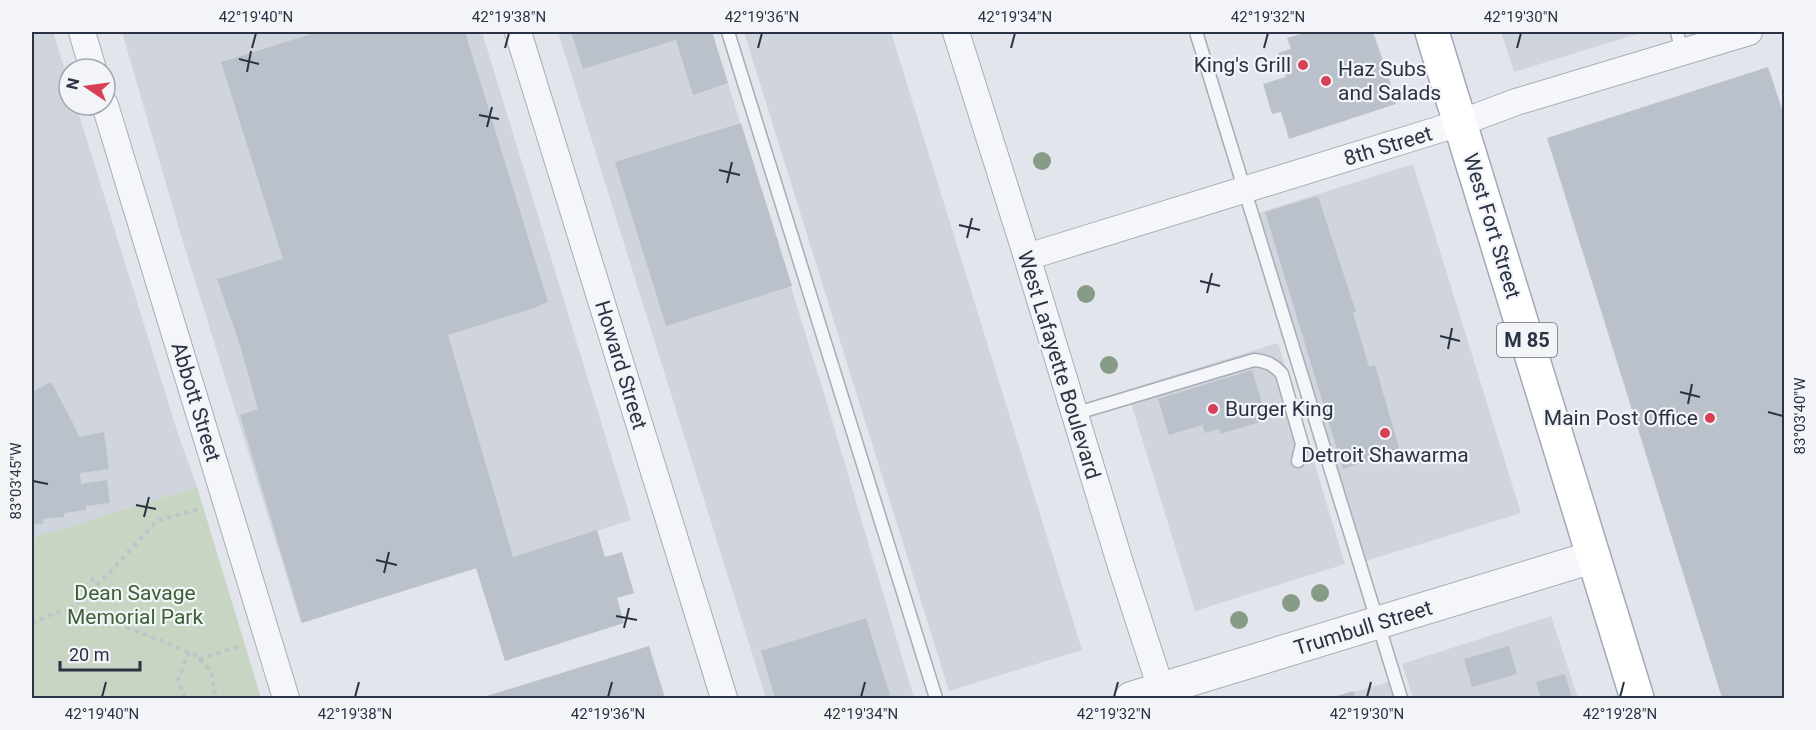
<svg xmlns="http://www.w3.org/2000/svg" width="1816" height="730" viewBox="0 0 1816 730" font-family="Roboto,sans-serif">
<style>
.built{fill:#d0d4dd}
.green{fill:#c7d5c2}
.building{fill:#bbc1cb}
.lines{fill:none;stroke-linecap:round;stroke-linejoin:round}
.service-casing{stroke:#a7acb6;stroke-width:15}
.minor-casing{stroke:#a7acb6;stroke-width:28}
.tertiary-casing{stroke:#a7acb6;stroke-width:34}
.primary-casing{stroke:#a0aab8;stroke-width:36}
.path{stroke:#c0c3ca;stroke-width:4;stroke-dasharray:4.5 4.5;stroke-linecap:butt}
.service{stroke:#f5f6f9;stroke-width:12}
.minor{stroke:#f5f6f9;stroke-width:26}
.tertiary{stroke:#f5f6f9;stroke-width:32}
.primary{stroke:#fff;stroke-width:33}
.tree{fill:#879c87}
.ticks{fill:none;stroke:#293344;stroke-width:2}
.poi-dot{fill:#d74057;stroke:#f2f4f8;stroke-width:2}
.labels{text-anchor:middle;stroke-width:4.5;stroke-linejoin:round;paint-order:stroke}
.shield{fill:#f2f4f8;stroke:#656d7a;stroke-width:1.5}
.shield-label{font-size:20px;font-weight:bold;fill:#293344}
.poi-label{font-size:21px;fill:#293344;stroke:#f2f4f8;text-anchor:end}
.street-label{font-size:21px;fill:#293344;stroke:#f2f4f8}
.park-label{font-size:21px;fill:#3d6135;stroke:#f2f4f8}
.neatline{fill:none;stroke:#293344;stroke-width:2}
.ticks-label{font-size:15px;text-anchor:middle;fill:#293344}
</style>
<rect width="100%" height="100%" fill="#e2e5eb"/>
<g class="built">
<polygon points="32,32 53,32 69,83 69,105 76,105 178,434 197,487 32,538"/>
<polygon points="122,32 482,32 631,520 301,623 180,232"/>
<polygon points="558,32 712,32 826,400 914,698 766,698"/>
<polygon points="744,32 891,32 1082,650 949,691"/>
<polygon points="1501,32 1643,32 1514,72"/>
<polygon points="1413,164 1521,513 1366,561 1258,213"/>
<polygon points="1278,343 1345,564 1195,611 1127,390"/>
<polygon points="1551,616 1578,698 1413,698 1402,664"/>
<polygon points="1389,682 1394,698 1332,698"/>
</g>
<polygon class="green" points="197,487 261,698 32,698 32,538"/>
<g class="building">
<polygon points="318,32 465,32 548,302 531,309 448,335 513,557 597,530 605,557 622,552 634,593 617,598 624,623 505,661 476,568 302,623 240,415 258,409 240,345 217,279 283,259 221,62"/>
<polygon points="571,32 712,32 728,83 693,95 676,40 583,69"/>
<polygon points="1308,32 1373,32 1389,78 1396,104 1289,139 1281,112 1272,114 1263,84 1286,77 1278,53 1291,49 1287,38"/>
<polygon points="1768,67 1784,115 1784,698 1722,698 1547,138"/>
<polygon points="741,123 792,286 666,326 615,162"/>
<polygon points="1318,196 1356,312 1353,313 1369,367 1375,365 1400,451 1343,469 1265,212"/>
<polygon points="1252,370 1267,420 1220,434 1219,429 1205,433 1202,425 1169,435 1158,399"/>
<polygon points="51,382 76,429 79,437 104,432 109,469 80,473 81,484 107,480 110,503 86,506 86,510 64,513 64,517 43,519 44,523 32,525 32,392"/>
<polygon points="866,618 890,695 879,698 775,698 761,651"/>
<polygon points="649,646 665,698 480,698"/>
<polygon points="1509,646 1517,674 1472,687 1464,659"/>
<polygon points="1565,674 1572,698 1541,698 1536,682"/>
<polygon points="1353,691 1356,698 1330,698"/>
</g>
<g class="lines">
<g class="service-casing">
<g id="service">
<polyline points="728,32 936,698"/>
<polyline points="1196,32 1401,698"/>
<polyline points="1677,32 1682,52"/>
<path d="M 1074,414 L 1254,360 C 1267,361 1274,365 1282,374 L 1302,444 L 1298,461"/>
</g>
</g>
<g class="minor-casing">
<g id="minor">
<polyline points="82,32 93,69"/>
<polyline points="518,32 724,698"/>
<polyline points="956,32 1027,257 1121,566 1164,698"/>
<polyline points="105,105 286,698"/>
<polyline points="1027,257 1460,123 1516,102 1749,32"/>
</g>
</g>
<g class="tertiary-casing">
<polyline id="tertiary" points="1131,698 1593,557"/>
</g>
<g class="primary-casing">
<polyline id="primary" points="1432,32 1637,698"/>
</g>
<g class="path">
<polyline points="91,578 97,584"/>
<polyline points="70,610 109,573 157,521 199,509"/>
<polyline points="32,624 54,613 69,611 126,627 194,654 211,670 215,695 214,698"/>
<polyline points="199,659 241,646"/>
<polyline points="185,698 178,680 189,652"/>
</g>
<use href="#service" class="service"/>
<use href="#minor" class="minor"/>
<use href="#tertiary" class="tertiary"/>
<use href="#primary" class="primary"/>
</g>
<g class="tree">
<circle cx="1042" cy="161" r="9"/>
<circle cx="1086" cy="294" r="9"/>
<circle cx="1109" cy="365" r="9"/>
<circle cx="1320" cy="593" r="9"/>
<circle cx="1291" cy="603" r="9"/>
<circle cx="1239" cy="620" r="9"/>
</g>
<path class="ticks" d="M 252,48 L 256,33M 505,48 L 509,33M 758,48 L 762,33M 1011,48 L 1015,33M 1264,48 L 1268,33M 1517,48 L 1521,33M 239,59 L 259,64M 247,72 L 251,51M 479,115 L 499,119M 487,127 L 492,107M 719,170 L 740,175M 727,183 L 732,162M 959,225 L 980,230M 967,238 L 972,218M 1200,281 L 1220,286M 1207,293 L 1212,273M 1440,336 L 1460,341M 1448,349 L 1452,328M 1680,392 L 1700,397M 1688,404 L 1692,384M 1768,412 L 1783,416M 33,481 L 48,484M 136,505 L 156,509M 144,517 L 149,497M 376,560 L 397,565M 384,573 L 389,552M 616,616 L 637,620M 624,628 L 629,608M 102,697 L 106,682M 355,697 L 359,682M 608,697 L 612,682M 861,697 L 865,682M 1114,697 L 1118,682M 1367,697 L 1371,682M 1620,697 L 1624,682"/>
<g class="poi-dot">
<circle cx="1303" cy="65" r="6"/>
<circle cx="1326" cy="81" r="6"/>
<circle cx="1213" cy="409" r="6"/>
<circle cx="1710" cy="418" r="6"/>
<circle cx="1385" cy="433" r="6"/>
</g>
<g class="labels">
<rect class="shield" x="1497" y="323" width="60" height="34" rx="4.5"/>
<g class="shield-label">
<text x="1527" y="347">M 85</text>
</g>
<g class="poi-label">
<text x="1291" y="72">King's Grill</text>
<text x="1338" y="76" text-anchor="start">Haz Subs<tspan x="1338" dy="24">and Salads</tspan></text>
<text x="1225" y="416" text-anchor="start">Burger King</text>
<text x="1698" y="425">Main Post Office</text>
<text x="1385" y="462" text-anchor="middle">Detroit Shawarma</text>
</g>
<g class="street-label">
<text transform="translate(1388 146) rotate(-17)" y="7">8th Street</text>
<text transform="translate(1492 226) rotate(73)" y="7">West Fort Street</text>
<text transform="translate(621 365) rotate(73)" y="7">Howard Street</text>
<text transform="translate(1059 365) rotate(73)" y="7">West Lafayette Boulevard</text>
<text transform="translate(196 402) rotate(73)" y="7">Abbott Street</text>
<text transform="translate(1363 628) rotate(-17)" y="7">Trumbull Street</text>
</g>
<g class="park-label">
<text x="135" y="600">Dean Savage<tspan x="135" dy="24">Memorial Park</tspan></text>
</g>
</g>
<rect width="1816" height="730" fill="none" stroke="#f2f4f8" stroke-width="66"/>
<g transform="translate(87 87) rotate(283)"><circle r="28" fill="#f2f4f8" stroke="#a2a7b0" stroke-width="1.5"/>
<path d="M0-4.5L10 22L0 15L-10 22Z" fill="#d74057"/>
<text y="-9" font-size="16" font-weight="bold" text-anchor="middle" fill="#293344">N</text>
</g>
<path d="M60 661v9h80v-9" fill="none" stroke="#293344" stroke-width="3"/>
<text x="69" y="661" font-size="18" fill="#293344" stroke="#f2f4f8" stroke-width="4.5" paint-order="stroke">20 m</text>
<rect x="33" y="33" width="1750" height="664" class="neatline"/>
<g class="ticks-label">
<text x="256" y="22">42°19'40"N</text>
<text x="509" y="22">42°19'38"N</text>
<text x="762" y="22">42°19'36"N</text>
<text x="1015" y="22">42°19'34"N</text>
<text x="1268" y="22">42°19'32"N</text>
<text x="1521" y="22">42°19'30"N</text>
<text transform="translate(1800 416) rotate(-90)" y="5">83°03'40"W</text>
<text transform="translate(16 481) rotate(-90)" y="5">83°03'45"W</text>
<text x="102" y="719">42°19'40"N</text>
<text x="355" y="719">42°19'38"N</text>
<text x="608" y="719">42°19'36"N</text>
<text x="861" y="719">42°19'34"N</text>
<text x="1114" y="719">42°19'32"N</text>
<text x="1367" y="719">42°19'30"N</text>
<text x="1620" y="719">42°19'28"N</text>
</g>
</svg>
